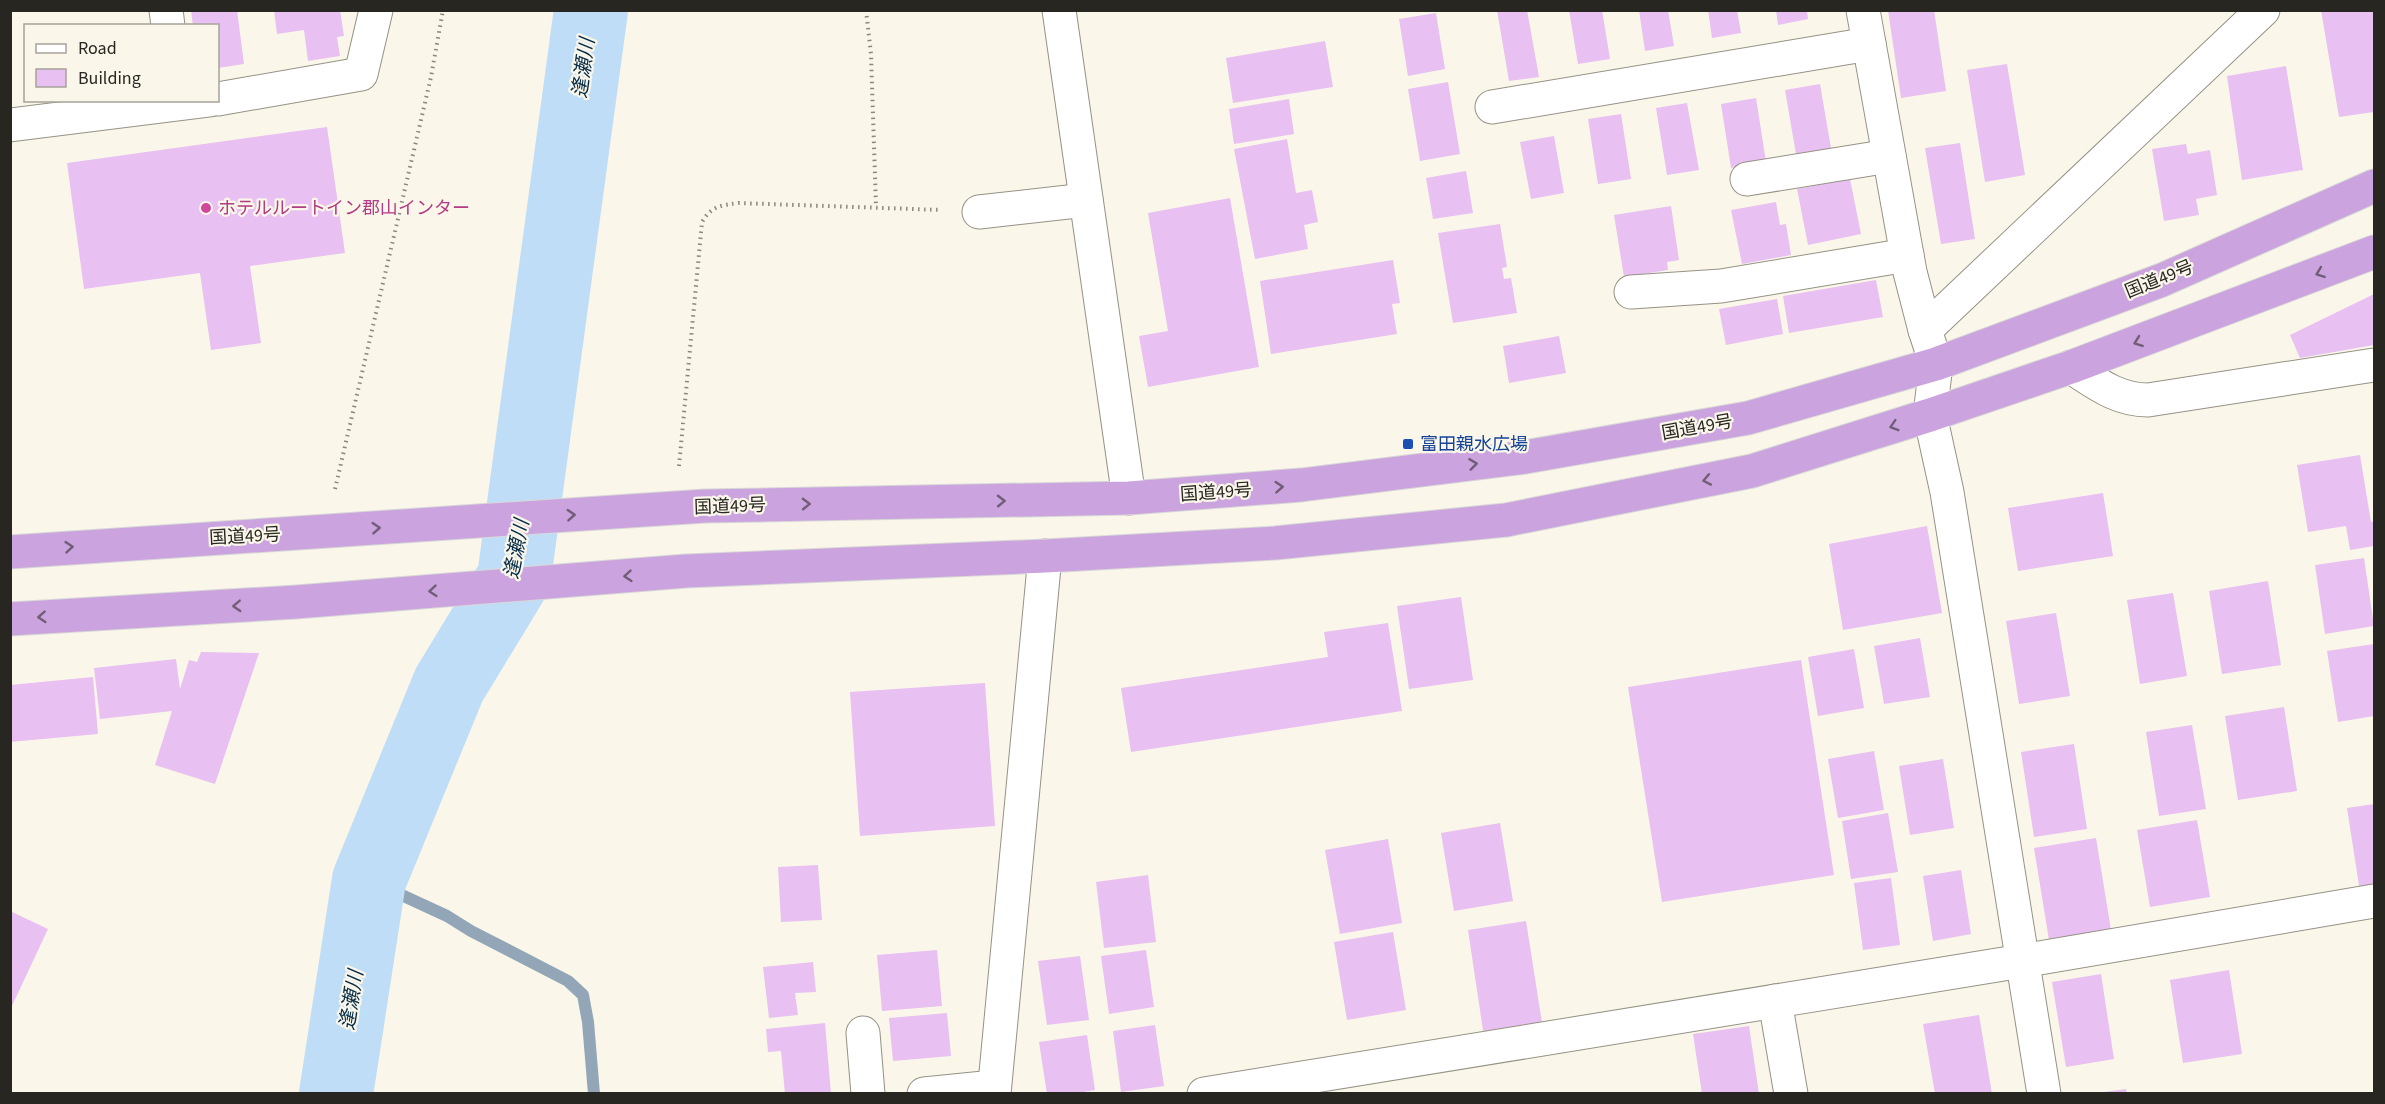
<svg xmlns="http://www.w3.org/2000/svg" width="2385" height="1104" viewBox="0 0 2385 1104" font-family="'Source Sans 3','Noto Sans JP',sans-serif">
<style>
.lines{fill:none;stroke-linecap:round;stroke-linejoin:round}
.stream{stroke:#92a6b7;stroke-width:12}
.river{stroke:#c0ddf7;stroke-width:74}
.building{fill:#e8c0f1}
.minor-casing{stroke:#959285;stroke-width:35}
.highway-casing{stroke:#d8d8d7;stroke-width:35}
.path{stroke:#89877e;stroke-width:4;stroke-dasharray:1.5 4.5;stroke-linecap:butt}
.minor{stroke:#fff;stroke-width:33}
.highway{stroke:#cba3de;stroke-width:33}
.oneway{stroke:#715e76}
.hotel-dot{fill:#d1479c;stroke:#faf7ea;stroke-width:2}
.transit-dot{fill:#1a4fb4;stroke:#faf7ea;stroke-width:2}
.labels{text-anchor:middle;stroke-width:4.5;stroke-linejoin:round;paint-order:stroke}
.hotel-label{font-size:18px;fill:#b23c85;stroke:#faf7ea;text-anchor:start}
.street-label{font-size:18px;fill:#272621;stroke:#faf7ea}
.transit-label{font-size:18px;fill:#164399;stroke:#faf7ea;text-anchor:start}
.water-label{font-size:20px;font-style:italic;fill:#052c48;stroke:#faf7ea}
</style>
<rect width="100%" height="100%" fill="#faf7ea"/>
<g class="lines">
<polyline class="stream" points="369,880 447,916 471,931 568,981 583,995 588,1022 594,1094"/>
<polyline class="river" points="336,1094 369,880 449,685 514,578 591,10"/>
</g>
<g class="building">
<polygon points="191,10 237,10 244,64 218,68 218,26 193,26"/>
<polygon points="274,10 340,10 344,36 337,37 340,56 308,61 304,30 277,34"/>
<polygon points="1497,10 1527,10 1539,77 1509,81"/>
<polygon points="1569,10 1602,10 1610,59 1578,64"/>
<polygon points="1639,10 1668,10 1674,46 1645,51"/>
<polygon points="1708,10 1737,10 1741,33 1712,38"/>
<polygon points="1776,10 1807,10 1808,19 1778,25"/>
<polygon points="1888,10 1934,10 1946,91 1901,98"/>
<polygon points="2321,10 2374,10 2374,112 2339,117"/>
<polygon points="1436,13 1445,69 1408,76 1399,19"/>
<polygon points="1325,41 1333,87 1233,103 1226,58"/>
<polygon points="2007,64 2025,175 1985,182 1967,70"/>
<polygon points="2286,66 2303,170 2242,180 2227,76"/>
<polygon points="1448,82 1460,154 1420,161 1408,89"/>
<polygon points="1820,84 1832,154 1797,160 1785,90"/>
<polygon points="1756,98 1766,162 1731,168 1721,104"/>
<polygon points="1289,99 1294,134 1234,144 1229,109"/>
<polygon points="1687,103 1699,170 1667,175 1656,108"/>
<polygon points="1621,114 1631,179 1598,184 1588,119"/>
<polygon points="327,127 345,253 250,266 261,343 211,350 200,273 84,289 67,163"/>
<polygon points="1554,136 1564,193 1531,199 1520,142"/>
<polygon points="1287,139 1296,193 1312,190 1318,222 1304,225 1308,249 1255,259 1234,149"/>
<polygon points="1960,143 1975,239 1941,244 1925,148"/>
<polygon points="2186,144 2188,154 2210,150 2217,195 2196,199 2199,215 2164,221 2152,149"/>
<polygon points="1466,171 1473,213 1433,219 1426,178"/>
<polygon points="1850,179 1861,234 1808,245 1797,189"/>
<polygon points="1230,198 1259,367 1148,387 1139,336 1168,331 1148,213"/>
<polygon points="1776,202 1780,225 1786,224 1791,255 1742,264 1731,210"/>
<polygon points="1671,206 1679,260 1667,262 1668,270 1624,277 1614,215"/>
<polygon points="1500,224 1507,267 1502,268 1504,279 1511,278 1517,313 1453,323 1438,233"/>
<polygon points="1393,260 1400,303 1392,304 1397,334 1271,354 1260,281"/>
<polygon points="1876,280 1883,317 1789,333 1783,296"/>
<polygon points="2374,294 2374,345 2300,358 2290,335"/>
<polygon points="1777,299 1783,334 1726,345 1719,309"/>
<polygon points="1559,336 1566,373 1509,383 1503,346"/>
<polygon points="2360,455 2371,522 2374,521 2374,546 2350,550 2346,526 2308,532 2297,465"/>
<polygon points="2103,493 2113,556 2018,571 2008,508"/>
<polygon points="1927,526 1942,613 1843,630 1829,544"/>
<polygon points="2364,558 2374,626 2325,634 2315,565"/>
<polygon points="2268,581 2281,665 2222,674 2209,591"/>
<polygon points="2173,593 2187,676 2140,684 2127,600"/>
<polygon points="1461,597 1473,680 1409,689 1397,606"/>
<polygon points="2056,613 2070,696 2019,704 2006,621"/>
<polygon points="1388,623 1402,711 1131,752 1121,688 1328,657 1324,632"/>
<polygon points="1920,638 1930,697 1884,704 1874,646"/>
<polygon points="2374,644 2374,716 2338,722 2327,651"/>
<polygon points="1854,649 1864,708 1818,716 1808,657"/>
<polygon points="201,652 259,653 215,784 155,765 172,711 100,719 94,668 176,659 180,689 189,660 197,662"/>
<polygon points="1801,660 1834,875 1662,902 1628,687"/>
<polygon points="93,677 98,734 10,742 10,685"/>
<polygon points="985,683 995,826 860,836 850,692"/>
<polygon points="2284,707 2297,791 2238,800 2225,716"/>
<polygon points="2192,725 2206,809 2159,816 2146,732"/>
<polygon points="2074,744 2087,829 2034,837 2021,752"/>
<polygon points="1874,751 1884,810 1838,818 1828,759"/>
<polygon points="1943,759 1954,828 1910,835 1899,766"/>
<polygon points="2374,804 2374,890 2360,892 2347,808"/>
<polygon points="1888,813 1898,872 1851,879 1842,821"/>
<polygon points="2197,820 2210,897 2150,907 2137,830"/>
<polygon points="1500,823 1513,901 1454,911 1441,833"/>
<polygon points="2096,838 2111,930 2049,940 2034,848"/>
<polygon points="1388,839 1402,923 1340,934 1325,850"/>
<polygon points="818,865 822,920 781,922 778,867"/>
<polygon points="1961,870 1971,934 1933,941 1923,876"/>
<polygon points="1148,875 1156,942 1104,948 1096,882"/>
<polygon points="1891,878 1900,945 1863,950 1854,883"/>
<polygon points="10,911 48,929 10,1010"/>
<polygon points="1526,921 1543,1029 1484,1037 1468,930"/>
<polygon points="1393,932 1406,1010 1347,1020 1334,942"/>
<polygon points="937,950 942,1006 882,1011 877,955"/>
<polygon points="1146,950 1154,1007 1109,1014 1101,956"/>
<polygon points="1080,956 1089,1020 1047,1025 1038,961"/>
<polygon points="813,962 816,992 795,993 798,1015 769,1018 763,967"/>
<polygon points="2229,970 2242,1054 2183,1063 2170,980"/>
<polygon points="2101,974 2114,1059 2066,1067 2052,982"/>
<polygon points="947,1013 951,1056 893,1061 889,1018"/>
<polygon points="1979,1015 1992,1094 1935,1094 1923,1024"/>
<polygon points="825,1023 831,1094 785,1094 781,1051 768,1052 766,1029"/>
<polygon points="1155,1025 1164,1086 1121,1092 1113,1031"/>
<polygon points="1749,1026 1759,1094 1702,1094 1693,1034"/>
<polygon points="1087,1035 1095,1090 1072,1094 1047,1094 1039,1042"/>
<polygon points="2126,1089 2127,1094 2104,1094 2104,1092"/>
</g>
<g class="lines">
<g class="minor-casing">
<g id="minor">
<polyline points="166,10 168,26"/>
<polyline points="1059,10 1129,498"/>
<polyline points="1863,10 1910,272 1925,330 1936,364 1930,415 1947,492 2044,1094"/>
<polyline points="218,99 361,74 376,10"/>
<polyline points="1492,107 1869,44"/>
<polyline points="10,125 210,100"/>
<polyline points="1747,179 1889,156"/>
<polyline points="979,212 1086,200"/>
<polyline points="1631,292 1721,286 1907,255"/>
<polyline points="1925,330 2263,10"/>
<path d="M 2071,367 C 2096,383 2117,400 2148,400 L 2374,365"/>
<polyline points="1775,1001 1791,1094"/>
<polyline points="863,1033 868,1094"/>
<polyline points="924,1094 994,1087"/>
<polyline points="994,1094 1045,556"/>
<polyline points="1204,1094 2022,961 2374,901"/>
</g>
</g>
<g class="highway-casing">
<g id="highway">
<polyline points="10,552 705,506 1129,498 1301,485 1519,458 1748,418 1936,364 2162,280 2374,186"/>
<polyline points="10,619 296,602 686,571 1045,556 1275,543 1506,520 1752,471 1930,415 2071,367 2374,252"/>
</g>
</g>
<g class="path">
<polyline points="866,10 871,54 876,207"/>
<path d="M 679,466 L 702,222 C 711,206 722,205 739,203 L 942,210"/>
<polyline points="335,489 431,77 443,10"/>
</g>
<use href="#minor" class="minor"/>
<use href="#highway" class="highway"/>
</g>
<defs><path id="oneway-chevron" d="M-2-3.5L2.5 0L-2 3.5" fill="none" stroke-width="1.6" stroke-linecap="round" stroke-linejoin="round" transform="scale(1.5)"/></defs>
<g class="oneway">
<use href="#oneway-chevron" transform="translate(2320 273) rotate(159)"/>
<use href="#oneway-chevron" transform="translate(2138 342) rotate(160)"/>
<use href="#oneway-chevron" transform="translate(1894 426) rotate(163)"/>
<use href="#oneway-chevron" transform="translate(1473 464) rotate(-7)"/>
<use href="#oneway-chevron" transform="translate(1707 480) rotate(169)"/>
<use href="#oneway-chevron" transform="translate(1279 487) rotate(-4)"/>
<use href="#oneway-chevron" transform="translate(1001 501) rotate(-1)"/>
<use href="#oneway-chevron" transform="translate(806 504) rotate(-1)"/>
<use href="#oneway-chevron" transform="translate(571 515) rotate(-4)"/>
<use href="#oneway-chevron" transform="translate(376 528) rotate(-4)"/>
<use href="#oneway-chevron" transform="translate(69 547) rotate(-5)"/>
<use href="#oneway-chevron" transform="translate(628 576) rotate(175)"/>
<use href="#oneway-chevron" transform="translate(433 591) rotate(175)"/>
<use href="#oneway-chevron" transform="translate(237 606) rotate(177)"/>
<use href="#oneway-chevron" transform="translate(42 617) rotate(176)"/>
</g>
<circle class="hotel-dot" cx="206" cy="208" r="6"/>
<rect class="transit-dot" x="1402" y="438" width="12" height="12" rx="3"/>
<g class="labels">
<g class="hotel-label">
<text x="218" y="214">ホテルルートイン郡山インター</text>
</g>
<g class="street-label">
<text transform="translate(2159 279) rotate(-22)" y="6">国道49号</text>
<text transform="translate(1697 427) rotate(-10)" y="6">国道49号</text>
<text transform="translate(1216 492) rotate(-4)" y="6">国道49号</text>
<text transform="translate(730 506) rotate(-2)" y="6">国道49号</text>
<text transform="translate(245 536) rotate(-3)" y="6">国道49号</text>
</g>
<g class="transit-label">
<text x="1420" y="450">富田親水広場</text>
</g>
<g class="water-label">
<text transform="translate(583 68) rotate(-82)" y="7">逢瀬川</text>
<text transform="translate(516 549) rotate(-79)" y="7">逢瀬川</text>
<text transform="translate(351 1000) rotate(-81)" y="7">逢瀬川</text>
</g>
</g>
<rect width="2385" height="1104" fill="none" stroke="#272621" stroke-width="24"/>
<rect x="24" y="24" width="195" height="78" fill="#faf7ea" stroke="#a6a39a" stroke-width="1.5"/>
<rect x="36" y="44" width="30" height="9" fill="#ffffff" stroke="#a6a39a" stroke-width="1.5"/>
<text x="78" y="54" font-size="18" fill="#272621">Road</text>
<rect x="36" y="69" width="30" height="18" fill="#e8c0f1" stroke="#a6a39a" stroke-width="1.5"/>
<text x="78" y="84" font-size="18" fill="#272621">Building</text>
</svg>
